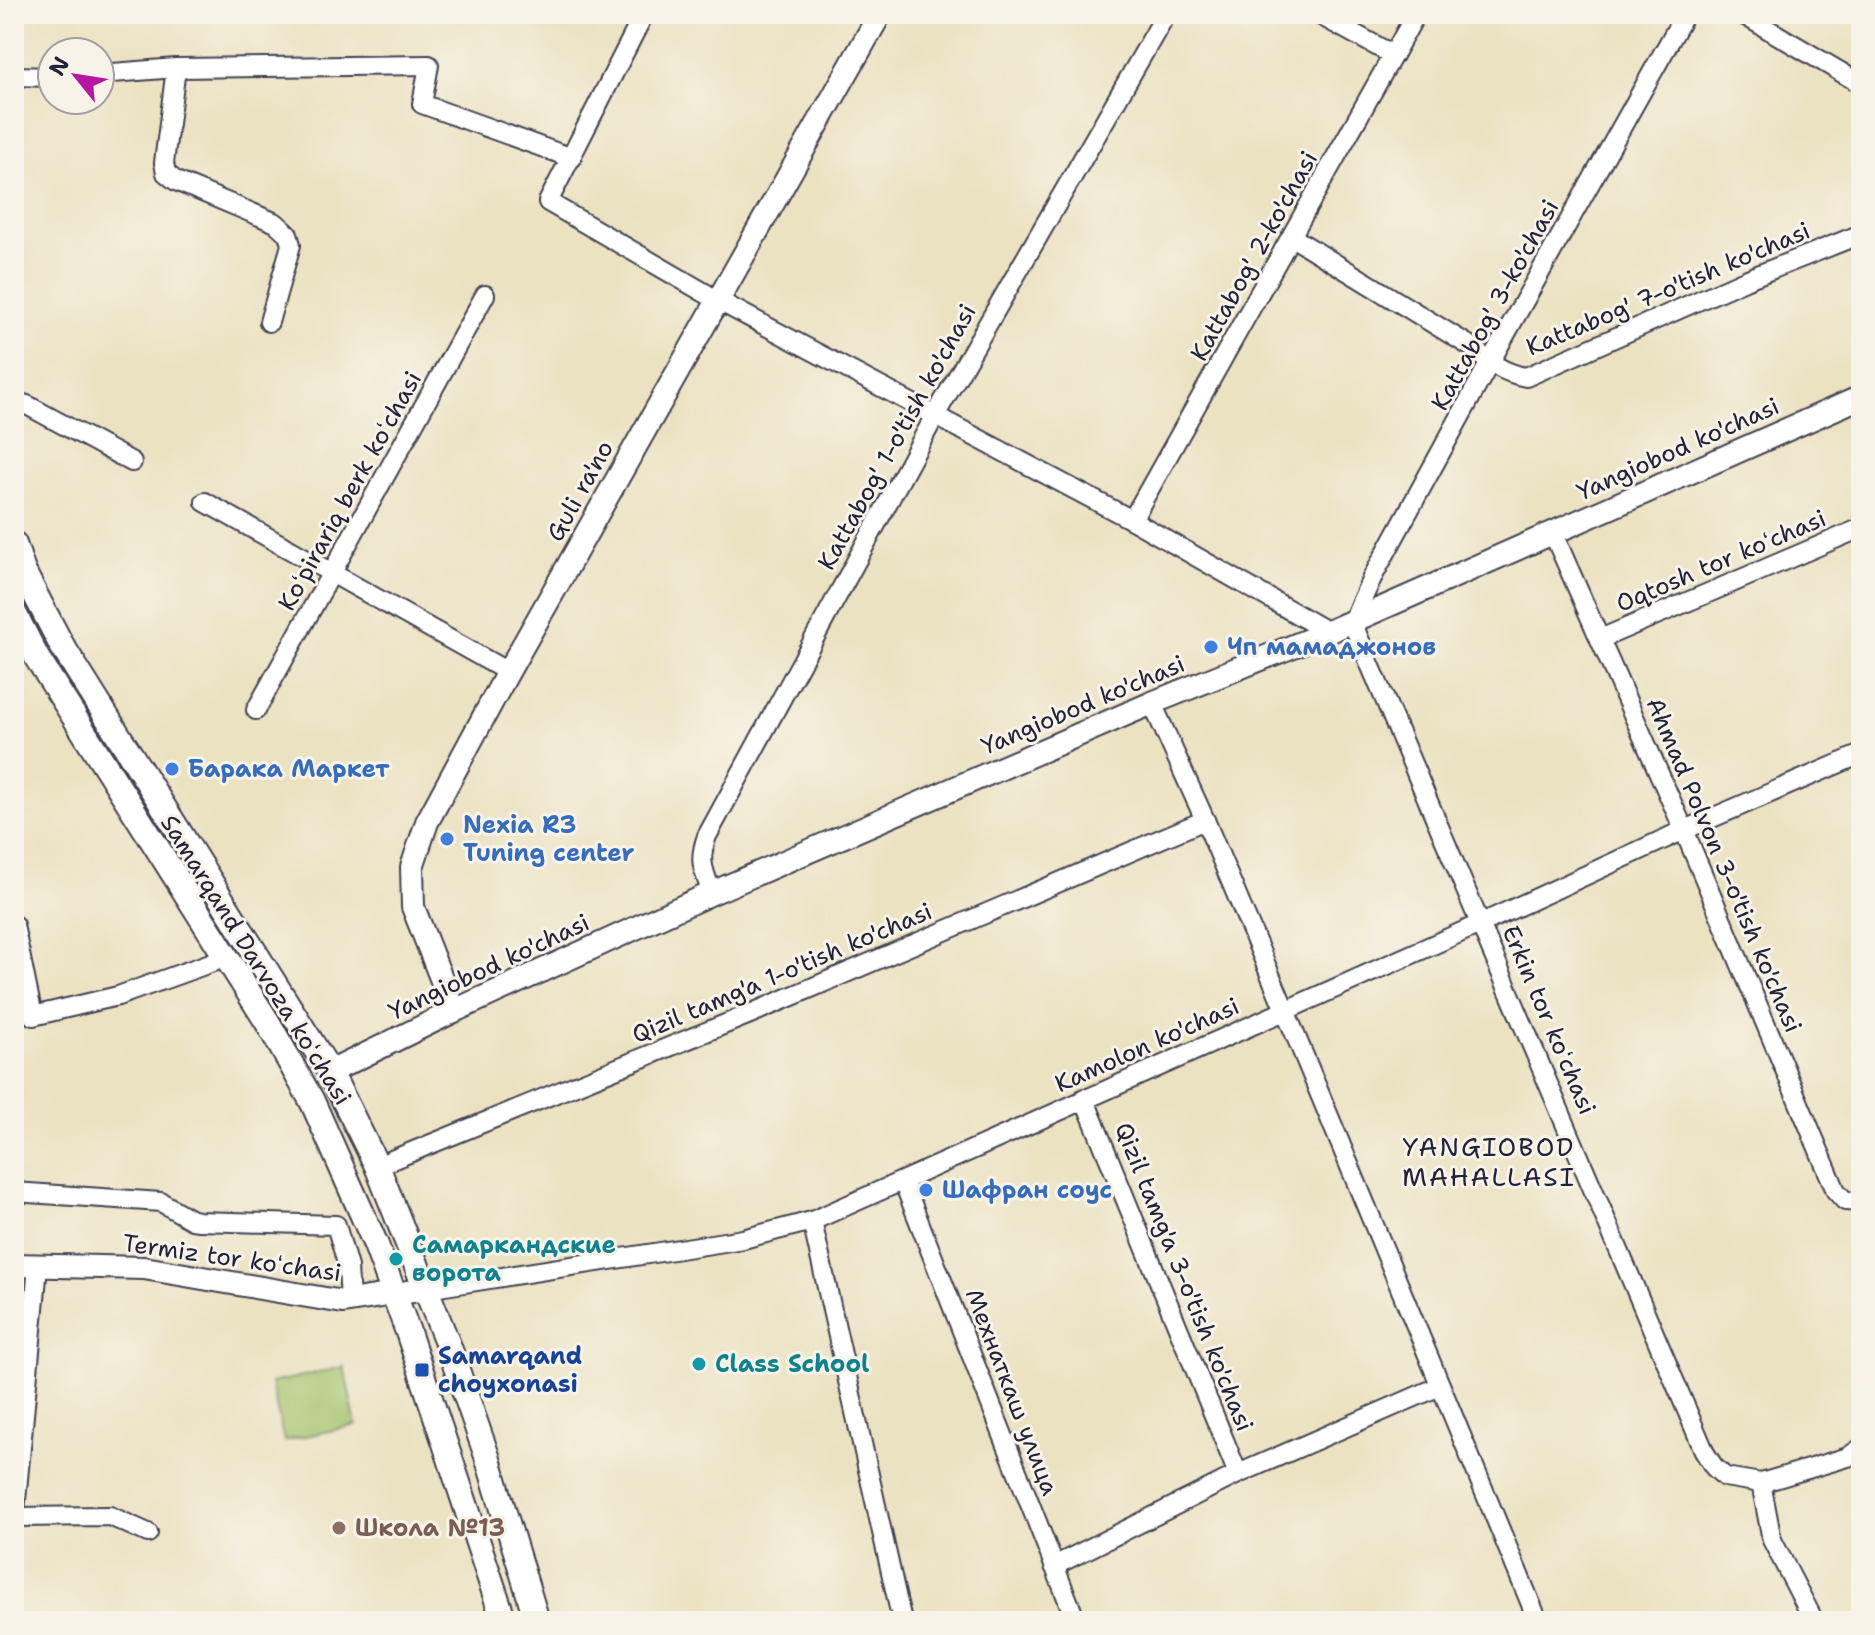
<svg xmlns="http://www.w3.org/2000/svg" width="1875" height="1635" viewBox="0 0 1875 1635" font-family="'Shantell Sans',sans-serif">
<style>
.green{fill:#a4c36c;stroke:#637254;stroke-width:2}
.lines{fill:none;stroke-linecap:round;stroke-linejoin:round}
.minor-casing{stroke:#403f4f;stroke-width:22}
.tertiary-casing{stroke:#403f4f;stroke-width:26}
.secondary-casing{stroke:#403f4f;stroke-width:28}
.minor{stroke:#fff;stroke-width:18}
.tertiary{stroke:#fff;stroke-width:22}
.secondary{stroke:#fff;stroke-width:24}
.shop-dot{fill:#3f7fe0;stroke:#f7f3e8;stroke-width:3}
.culture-dot{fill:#0f9aa8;stroke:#f7f3e8;stroke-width:3}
.transit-dot{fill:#1a4fb4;stroke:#f7f3e8;stroke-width:3}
.education-dot{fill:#8d6e63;stroke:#f7f3e8;stroke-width:3}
.labels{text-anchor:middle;stroke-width:6;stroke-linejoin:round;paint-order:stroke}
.street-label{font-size:24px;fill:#22223b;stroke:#f7f3e8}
.shop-label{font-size:24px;font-weight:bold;fill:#366cbe;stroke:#f7f3e8;text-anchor:start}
.culture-label{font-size:24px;font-weight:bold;fill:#0d838f;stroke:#f7f3e8;text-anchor:start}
.transit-label{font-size:24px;font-weight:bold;fill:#164399;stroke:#f7f3e8;text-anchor:start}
.education-label{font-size:24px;font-weight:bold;fill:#785e54;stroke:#f7f3e8;text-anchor:start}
.neighbourhood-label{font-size:26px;letter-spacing:2px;fill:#22223b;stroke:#f7f3e8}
</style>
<rect width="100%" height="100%" fill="#f7f3e8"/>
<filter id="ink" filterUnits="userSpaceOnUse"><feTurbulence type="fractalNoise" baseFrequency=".0125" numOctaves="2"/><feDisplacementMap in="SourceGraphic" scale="16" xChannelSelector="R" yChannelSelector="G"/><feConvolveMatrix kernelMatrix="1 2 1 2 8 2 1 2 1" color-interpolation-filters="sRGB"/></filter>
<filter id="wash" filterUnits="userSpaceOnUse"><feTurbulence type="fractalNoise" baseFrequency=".006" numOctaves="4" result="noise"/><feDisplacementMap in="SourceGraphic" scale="32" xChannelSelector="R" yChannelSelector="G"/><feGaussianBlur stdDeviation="1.8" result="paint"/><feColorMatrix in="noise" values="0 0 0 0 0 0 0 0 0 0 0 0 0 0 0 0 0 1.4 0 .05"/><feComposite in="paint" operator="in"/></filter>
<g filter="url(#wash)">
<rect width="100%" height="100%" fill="#ebe2c1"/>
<polygon class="green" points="344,1367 356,1425 284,1441 271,1383"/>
</g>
<g filter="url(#ink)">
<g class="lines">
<g class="minor-casing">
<g id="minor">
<polyline points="644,14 548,202 717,300 1132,520 1328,632"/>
<polyline points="1318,14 1393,55"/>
<polyline points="1685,14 1490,362 1372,578 1352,622 1705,1453 1714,1467 1725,1477 1761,1483 1848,1457 1861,1448"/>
<polyline points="1742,14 1861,84"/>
<polyline points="176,68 164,163 166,173 176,181 276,223 288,234 291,245 269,322"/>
<polyline points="100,74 176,68 429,65 422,104 572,158"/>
<polyline points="14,76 52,77"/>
<path d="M 1292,237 L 1470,346 C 1487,361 1503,373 1526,377 L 1745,280 L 1861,234"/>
<polyline points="14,401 27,405 132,462"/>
<polyline points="205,502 508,672"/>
<polyline points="1132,520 1416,14"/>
<polyline points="1553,533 1684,830 1836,1191 1845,1201 1861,1202"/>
<polyline points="1600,639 1861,528"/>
<polyline points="1152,703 1205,820 1285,1010 1538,1621"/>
<polyline points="256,710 485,295"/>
<path d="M 712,893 C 703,869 698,861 707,836 L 936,414 L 1166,14"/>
<polyline points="14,925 33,1016 118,996 227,957"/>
<polyline points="1084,1098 1238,1474"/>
<polyline points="377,1166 750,1014 1205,820"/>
<polyline points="903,1181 1076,1621"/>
<polyline points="14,1192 161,1202 192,1220 199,1221 336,1225 348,1267 350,1301"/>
<polyline points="812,1221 902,1621"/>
<polyline points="426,1289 743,1239 812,1221 1482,923 1684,830 1861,754"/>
<polyline points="1761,1483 1772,1540 1814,1621"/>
<polyline points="14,1517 110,1516 148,1533"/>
<polyline points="14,1522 38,1266"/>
<polyline points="1054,1566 1238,1474 1440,1386"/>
</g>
</g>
<g class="tertiary-casing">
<g id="tertiary">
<polyline points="454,1011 413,907 412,867 427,822 508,672 880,14"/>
<polyline points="330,1072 454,1011 712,893 1152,703 1328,632 1861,397"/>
<polyline points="14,1265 144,1268 343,1302 426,1289"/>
</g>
</g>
<g class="secondary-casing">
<g id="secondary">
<polyline points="14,544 23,571 61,644 330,1072 377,1166 449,1347 487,1456 537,1621"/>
<polyline points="14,613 37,658 268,1023 312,1101 376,1245 408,1332 504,1621"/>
</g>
</g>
<use href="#minor" class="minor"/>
<use href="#tertiary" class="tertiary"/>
<use href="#secondary" class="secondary"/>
</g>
</g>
<g class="shop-dot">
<circle cx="1211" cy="647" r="8"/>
<circle cx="172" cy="769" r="8"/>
<circle cx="447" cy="839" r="8"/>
<circle cx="926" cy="1190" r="8"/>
</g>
<g class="culture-dot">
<circle cx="396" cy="1259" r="8"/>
<circle cx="699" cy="1364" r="8"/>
</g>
<rect class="transit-dot" x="414" y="1362" width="16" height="16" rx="4"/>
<circle class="education-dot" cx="339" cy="1528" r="8"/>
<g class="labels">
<g class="street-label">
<text transform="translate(1254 256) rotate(-61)" y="8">Kattabog' 2-ko'chasi</text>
<text transform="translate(1668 289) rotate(-23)" y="8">Kattabog' 7-o'tish ko'chasi</text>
<text transform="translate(1495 305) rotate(-61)" y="8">Kattabog' 3-ko'chasi</text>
<text transform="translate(897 437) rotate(-61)" y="8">Kattabog' 1-o'tish ko'chasi</text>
<text transform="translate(1678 449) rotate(-24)" y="8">Yangiobod ko'chasi</text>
<text transform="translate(350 491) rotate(-61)" y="8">Koʻpirariq berk koʻchasi</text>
<text transform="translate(580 491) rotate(-61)" y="8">Guli ra'no</text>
<text transform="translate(1721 561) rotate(-23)" y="8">Oqtosh tor koʻchasi</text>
<text transform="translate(1083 705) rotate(-23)" y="8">Yangiobod ko'chasi</text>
<text transform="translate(1724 865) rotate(67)" y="8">Ahmad Polvon 3-o'tish ko'chasi</text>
<text transform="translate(256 960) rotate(58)" y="8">Samarqand Darvoza koʻchasi</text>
<text transform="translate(489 967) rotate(-25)" y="8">Yangiobod ko'chasi</text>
<text transform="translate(782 973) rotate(-23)" y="8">Qizil tamg'a 1-o'tish ko'chasi</text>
<text transform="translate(1549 1020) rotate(67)" y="8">Erkin tor koʻchasi</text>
<text transform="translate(1147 1045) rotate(-24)" y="8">Kamolon ko'chasi</text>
<text transform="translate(232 1258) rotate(8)" y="8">Termiz tor koʻchasi</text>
<text transform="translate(1184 1277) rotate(68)" y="8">Qizil tamg'a 3-o'tish ko'chasi</text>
<text transform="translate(1012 1392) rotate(69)" y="8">Мехнаткаш улица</text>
</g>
<g class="shop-label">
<text x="1227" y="655">Чп мамаджонов</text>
<text x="188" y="777">Барака Маркет</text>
<text x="463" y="833">Nexia R3<tspan x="463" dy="28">Tuning center</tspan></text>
<text x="942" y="1198">Шафран соус</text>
</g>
<g class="culture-label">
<text x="412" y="1253">Самаркандские<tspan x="412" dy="28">ворота</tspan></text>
<text x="715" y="1372">Class School</text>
</g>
<g class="transit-label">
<text x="438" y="1364">Samarqand<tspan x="438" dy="28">choyxonasi</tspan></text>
</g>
<g class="education-label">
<text x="355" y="1536">Школа №13</text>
</g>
<g class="neighbourhood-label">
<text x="1489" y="1156">YANGIOBOD<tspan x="1489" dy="30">MAHALLASI</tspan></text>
</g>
</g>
<rect width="1875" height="1635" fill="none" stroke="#f7f3e8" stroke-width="48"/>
<g transform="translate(76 76) rotate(300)"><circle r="38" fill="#f7f3e8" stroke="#a29fa3" stroke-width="2"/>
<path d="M0-6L14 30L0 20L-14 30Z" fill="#b5179e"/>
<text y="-12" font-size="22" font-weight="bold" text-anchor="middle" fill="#22223b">N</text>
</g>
</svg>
